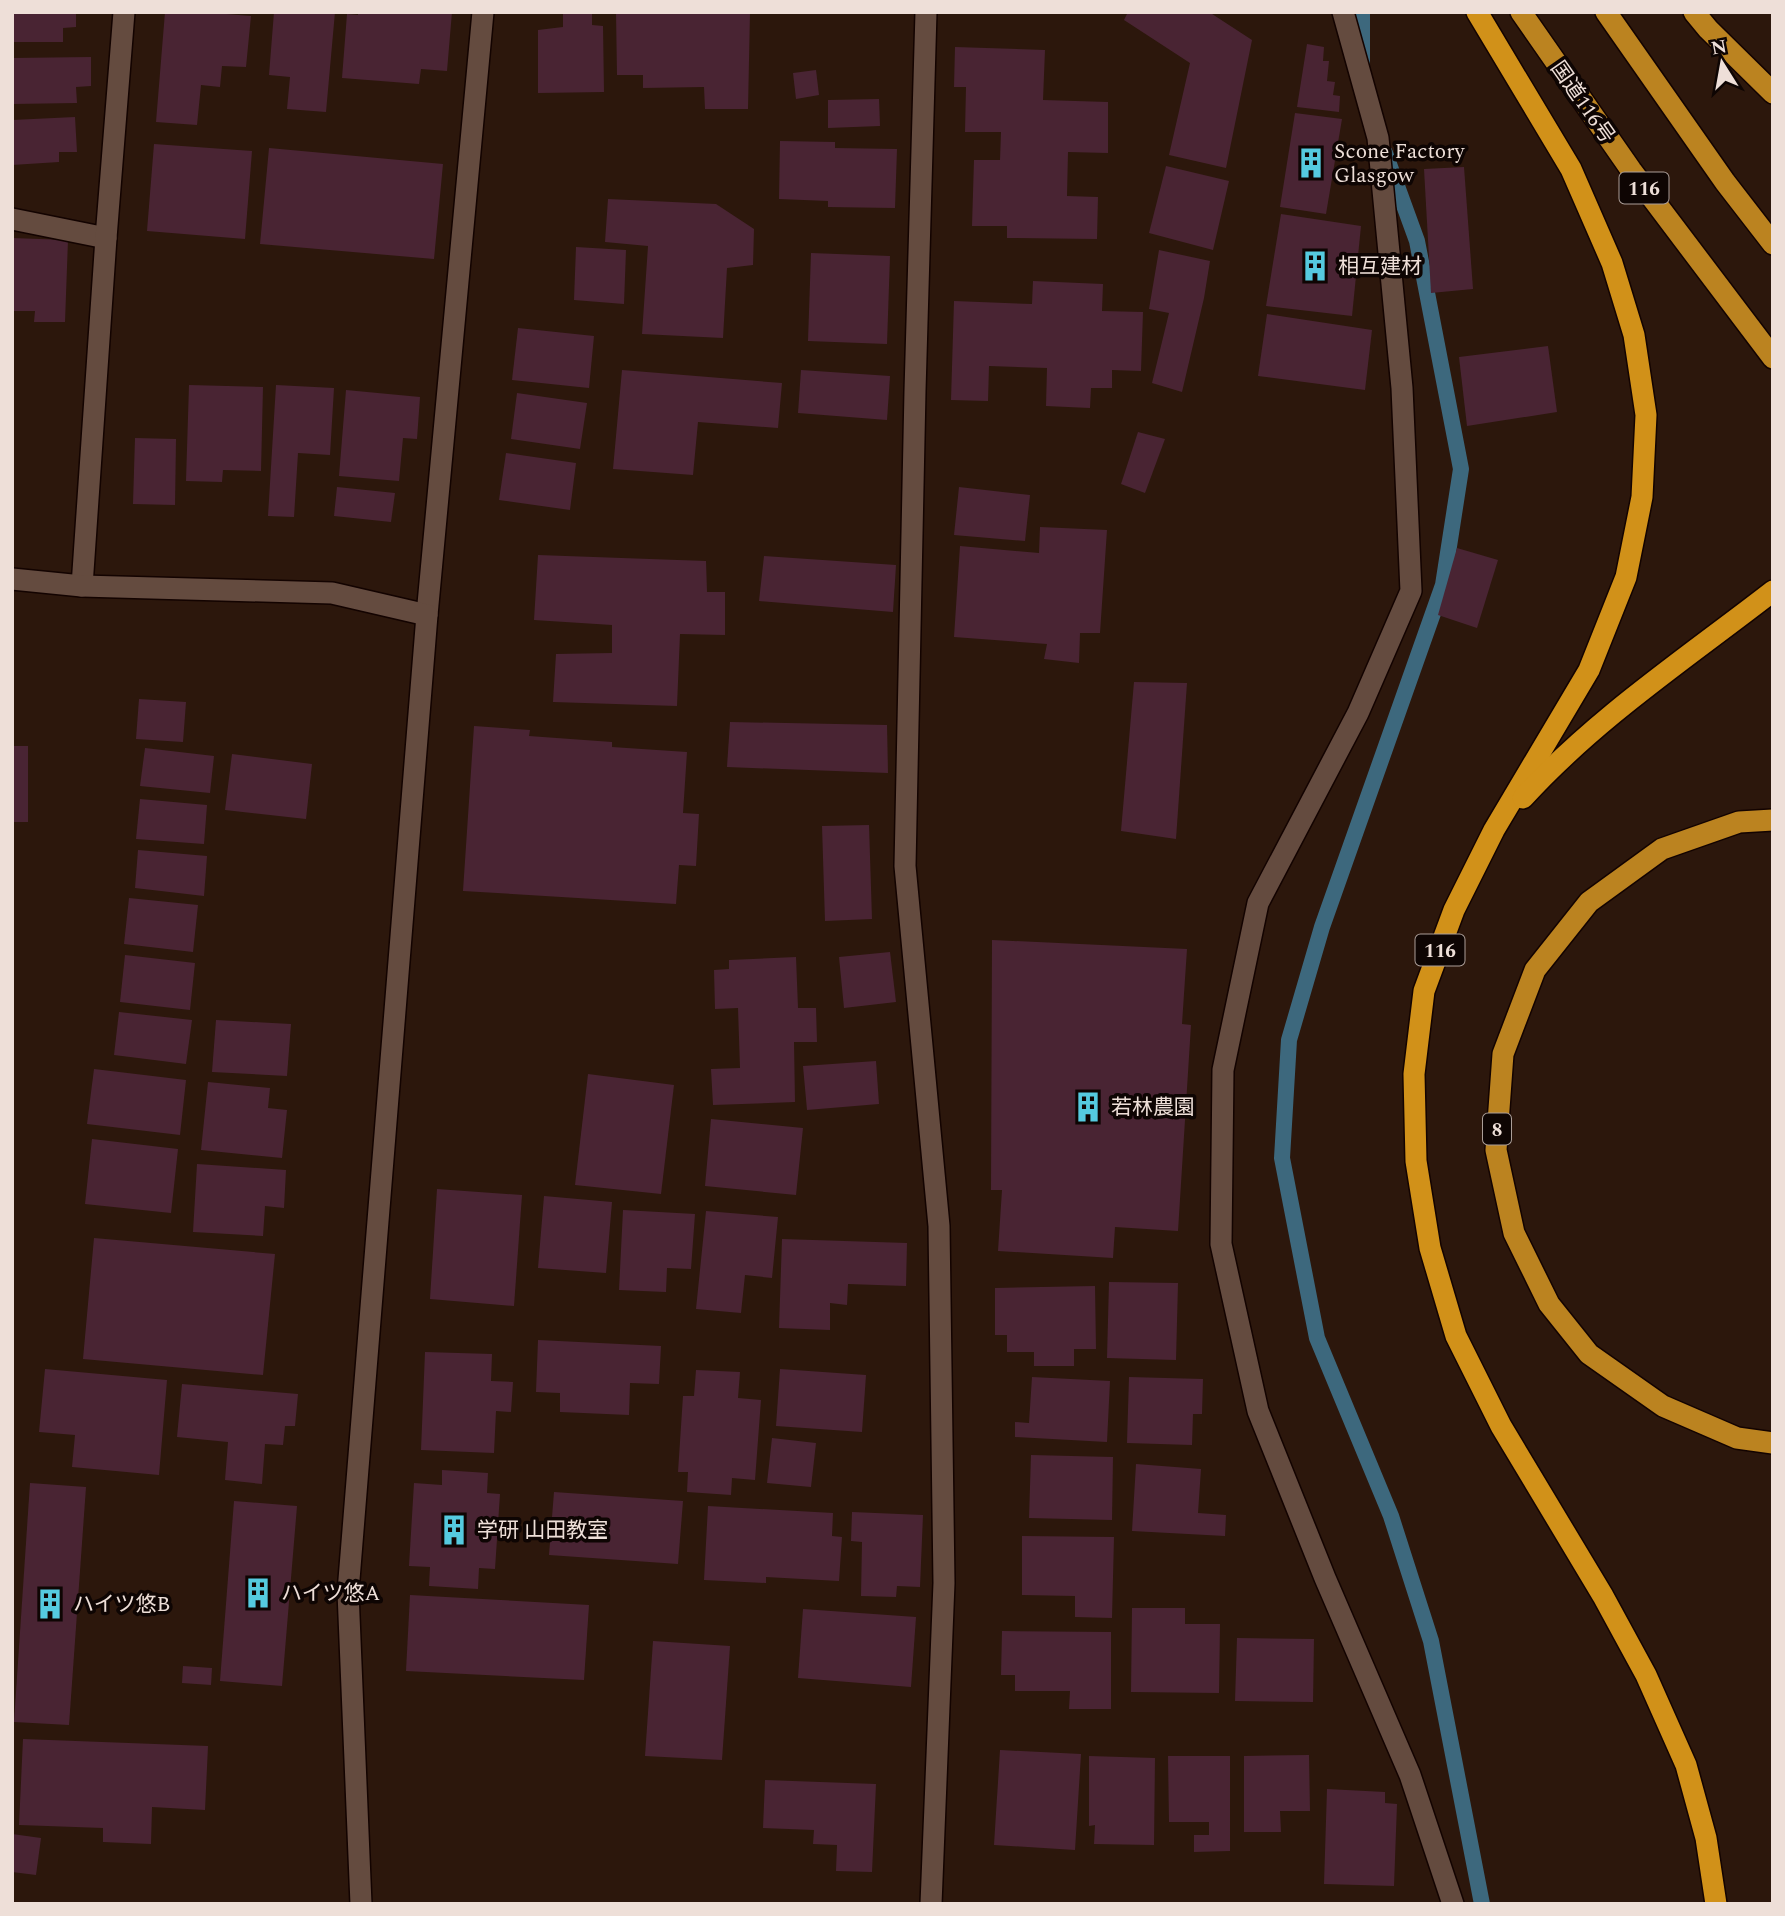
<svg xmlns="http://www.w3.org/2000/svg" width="1785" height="1916" viewBox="0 0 1785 1916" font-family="Spectral,'Noto Sans JP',serif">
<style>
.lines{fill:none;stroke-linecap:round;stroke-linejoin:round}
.stream{stroke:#3d687d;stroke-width:16}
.building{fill:#492433}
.minor-casing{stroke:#130300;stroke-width:24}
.tertiary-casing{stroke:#130300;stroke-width:24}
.trunk-casing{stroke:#130300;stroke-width:24}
.motorway-casing{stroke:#130300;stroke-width:24}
.minor{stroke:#644b3f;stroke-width:21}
.tertiary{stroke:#644b3f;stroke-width:21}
.trunk{stroke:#bb8320;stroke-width:21}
.motorway{stroke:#d19119;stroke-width:21}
.labels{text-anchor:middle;stroke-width:7;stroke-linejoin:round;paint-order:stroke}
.shield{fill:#0e0503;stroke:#ab9e98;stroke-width:2}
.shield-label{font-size:19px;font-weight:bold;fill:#eedfd8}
.street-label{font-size:21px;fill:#eedfd8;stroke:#0e0503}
.poi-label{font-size:21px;fill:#eedfd8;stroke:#0e0503;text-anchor:start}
</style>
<rect width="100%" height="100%" fill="#2c170c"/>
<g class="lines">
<g class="stream">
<polyline points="1362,12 1362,61"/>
<polyline points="1385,153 1417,241 1461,469 1443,585 1322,927 1289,1040 1282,1158 1317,1338 1391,1516 1431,1641 1482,1904"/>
</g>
</g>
<g class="building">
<polygon points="12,12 76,12 76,27 63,28 63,42 12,42"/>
<polygon points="165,12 202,12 251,16 246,67 222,66 220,87 201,85 197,125 156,122"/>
<polygon points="274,12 335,12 326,112 287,109 290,77 269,75"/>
<polygon points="358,12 452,12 447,71 421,69 419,84 342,78 347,14 358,15"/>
<polygon points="563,12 592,12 592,25 603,26 604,92 538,93 538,30 563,27"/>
<polygon points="616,12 750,12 748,109 705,109 704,87 643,88 643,75 617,75"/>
<polygon points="1128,12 1209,12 1252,40 1226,168 1169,155 1190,63 1124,20"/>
<polygon points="1307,44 1324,47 1323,61 1329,61 1327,81 1335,82 1333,95 1340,96 1339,112 1297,107"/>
<polygon points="955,47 1045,50 1043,100 1108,102 1108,153 1068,152 1067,196 1098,197 1097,239 1007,238 1007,226 972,226 974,160 1000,160 1001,132 965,132 966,87 954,87"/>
<polygon points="91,57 91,86 76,87 77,103 12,104 12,58"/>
<polygon points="816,70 819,95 796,99 793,73"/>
<polygon points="879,99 880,126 828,128 828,100"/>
<polygon points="1295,113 1342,119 1326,214 1280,207"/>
<polygon points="75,117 77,152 59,152 59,162 12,165 12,120"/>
<polygon points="780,141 835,142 835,148 897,149 895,208 828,207 828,201 779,199"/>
<polygon points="154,144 252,151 245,239 147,231"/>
<polygon points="269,148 443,164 434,259 260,244"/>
<polygon points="1166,166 1229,181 1213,250 1149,233"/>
<polygon points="1464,167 1473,289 1431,293 1424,169"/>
<polygon points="608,199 716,204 754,229 753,265 727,268 723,338 642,334 648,246 605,242"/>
<polygon points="1281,214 1361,226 1352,316 1266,306"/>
<polygon points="12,238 68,240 65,322 34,322 35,311 12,311"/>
<polygon points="576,247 626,250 624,304 574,300"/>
<polygon points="1159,250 1210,261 1204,298 1182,392 1152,383 1169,313 1149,309"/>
<polygon points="811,253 890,256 887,344 808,341"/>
<polygon points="1033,281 1103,284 1102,311 1143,312 1141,371 1112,370 1112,388 1091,388 1090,408 1046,406 1047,368 989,366 988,401 951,400 954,301 1032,304"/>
<polygon points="1267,314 1372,330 1365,390 1258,376"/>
<polygon points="518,328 594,336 589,388 512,380"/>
<polygon points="1548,346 1557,412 1467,426 1459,357"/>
<polygon points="622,370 782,383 778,428 698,422 693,475 613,469"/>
<polygon points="801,370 890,376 887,420 798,413"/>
<polygon points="189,385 263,387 261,471 223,470 222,482 186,481"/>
<polygon points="276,385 334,388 330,455 298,453 294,517 268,516"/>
<polygon points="346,390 420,397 417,439 403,438 399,481 339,476"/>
<polygon points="517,393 587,403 580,449 511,439"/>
<polygon points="1138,432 1165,439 1145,493 1121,484"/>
<polygon points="135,438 176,439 175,505 133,504"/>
<polygon points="506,453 576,463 570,510 499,500"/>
<polygon points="337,487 395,493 391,522 334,516"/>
<polygon points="959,487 1030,495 1025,541 954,535"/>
<polygon points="1040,527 1107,530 1100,633 1080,633 1079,663 1044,659 1047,644 954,637 960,546 1039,553"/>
<polygon points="1457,548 1498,560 1477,628 1438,615"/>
<polygon points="538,555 706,561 707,592 725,592 725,635 680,634 677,706 553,702 556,654 612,653 612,625 534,620"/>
<polygon points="764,556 896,565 893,612 759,601"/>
<polygon points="1134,682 1187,683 1176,839 1121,831"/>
<polygon points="139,699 186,702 183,742 136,739"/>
<polygon points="730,722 887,725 888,773 727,767"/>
<polygon points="474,726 530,730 529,736 612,742 612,747 687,752 683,813 699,814 696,866 679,865 676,904 463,891"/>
<rect x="12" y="746" width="16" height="76"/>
<polygon points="145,748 214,756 210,793 140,786"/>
<polygon points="232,754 312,764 306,819 225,810"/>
<polygon points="140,799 207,805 204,844 136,839"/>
<polygon points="869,825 872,919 825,921 822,826"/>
<polygon points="138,850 207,856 204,896 135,888"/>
<polygon points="129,898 198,905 193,952 124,944"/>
<polygon points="992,940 1187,949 1182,1024 1191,1025 1178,1231 1115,1227 1113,1258 998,1251 1002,1190 991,1190"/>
<polygon points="890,952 896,1002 844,1008 839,957"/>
<polygon points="125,955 195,963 190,1010 120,1002"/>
<polygon points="796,957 798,1008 816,1008 817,1042 794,1042 795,1102 713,1105 711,1069 740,1068 738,1008 715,1009 714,970 729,969 729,960"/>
<polygon points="119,1012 192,1020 186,1064 114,1055"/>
<polygon points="216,1020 291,1024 287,1076 212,1072"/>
<polygon points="876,1061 879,1104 807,1110 803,1066"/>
<polygon points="94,1069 186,1080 180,1135 87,1124"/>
<polygon points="588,1074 674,1085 661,1194 575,1185"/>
<polygon points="208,1082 270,1088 268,1108 287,1110 282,1158 201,1150"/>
<polygon points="711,1119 803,1128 796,1195 705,1186"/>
<polygon points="92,1139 178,1149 171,1213 85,1204"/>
<polygon points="197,1164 286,1170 284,1208 265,1206 263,1236 193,1232"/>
<polygon points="437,1189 522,1195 514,1306 430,1299"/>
<polygon points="544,1196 612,1202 606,1273 538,1268"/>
<polygon points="623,1210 695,1214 691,1269 667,1268 666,1292 619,1290"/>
<polygon points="706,1211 778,1217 772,1278 745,1275 741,1313 696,1309"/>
<polygon points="94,1238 275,1254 263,1375 83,1359"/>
<polygon points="782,1239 907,1243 906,1286 848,1284 847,1305 830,1303 830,1330 779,1328"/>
<polygon points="1109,1282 1178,1283 1176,1360 1107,1358"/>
<polygon points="1095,1286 1096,1349 1074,1349 1074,1366 1034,1366 1034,1352 1007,1352 1007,1335 995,1335 995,1288"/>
<polygon points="538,1340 661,1346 659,1384 630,1383 629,1415 560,1412 560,1393 536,1392"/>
<polygon points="425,1352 492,1354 491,1381 513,1382 511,1412 496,1411 494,1453 421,1450"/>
<polygon points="45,1369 167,1380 159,1475 72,1467 75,1435 39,1432"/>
<polygon points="780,1369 866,1375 862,1432 776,1426"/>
<polygon points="696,1370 740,1372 738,1398 761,1400 755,1480 732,1478 731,1495 687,1492 688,1472 678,1472 683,1396 694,1396"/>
<polygon points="1032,1377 1110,1381 1107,1442 1015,1437 1015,1422 1029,1423"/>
<polygon points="1129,1377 1203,1379 1202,1414 1193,1414 1192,1445 1127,1443"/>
<polygon points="182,1384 298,1394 295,1426 285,1426 283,1445 265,1444 262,1484 225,1480 228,1442 177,1437"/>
<polygon points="772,1438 816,1443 811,1487 767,1483"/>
<polygon points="1031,1455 1113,1457 1112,1520 1029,1518"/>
<polygon points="1136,1464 1201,1469 1198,1513 1226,1515 1225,1536 1132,1531"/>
<polygon points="442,1470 488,1473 487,1493 500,1494 495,1569 479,1568 478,1589 429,1586 430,1567 409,1566 414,1483 442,1485"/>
<polygon points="30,1483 86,1487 69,1725 14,1722"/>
<polygon points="554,1492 683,1501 678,1564 549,1555"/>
<polygon points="234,1501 297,1506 282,1686 220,1681"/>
<polygon points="708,1506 833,1513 832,1536 842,1537 839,1581 766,1577 766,1583 704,1580"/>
<polygon points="852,1512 923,1515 920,1587 897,1586 896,1597 861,1596 862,1542 851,1541"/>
<polygon points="1022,1536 1114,1537 1112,1618 1075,1617 1075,1596 1022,1595"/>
<polygon points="410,1595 589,1605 584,1680 406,1671"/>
<polygon points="1132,1608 1185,1608 1185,1624 1220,1624 1219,1693 1131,1692"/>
<polygon points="803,1609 916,1617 911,1687 798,1678"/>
<polygon points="1002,1631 1111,1632 1111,1709 1069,1709 1070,1691 1015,1691 1015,1675 1001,1675"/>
<polygon points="1237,1638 1314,1639 1313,1702 1235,1701"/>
<polygon points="653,1641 730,1646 722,1760 645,1756"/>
<polygon points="183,1666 212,1668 211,1685 182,1683"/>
<polygon points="23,1739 208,1746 205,1810 152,1807 151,1844 103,1842 103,1828 19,1825"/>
<polygon points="1000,1750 1081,1754 1075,1850 994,1845"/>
<polygon points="1309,1755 1310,1811 1280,1811 1281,1832 1244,1832 1244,1756"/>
<polygon points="1089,1756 1155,1758 1154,1845 1094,1844 1095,1825 1089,1826"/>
<polygon points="1168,1756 1230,1756 1230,1851 1194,1852 1194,1835 1209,1835 1209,1822 1169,1822"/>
<polygon points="765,1780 876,1784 872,1872 836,1871 837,1845 813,1844 814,1830 763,1828"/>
<polygon points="1327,1789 1385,1792 1385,1803 1397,1804 1394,1886 1324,1884"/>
<polygon points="12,1834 41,1838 36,1875 12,1872"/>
</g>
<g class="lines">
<g class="minor-casing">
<g id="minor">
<polyline points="926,12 915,391 905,866 939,1226 944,1583 931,1904"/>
<polyline points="1343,12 1378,138 1402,388 1411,591 1358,713 1258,903 1223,1070 1221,1244 1258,1411 1325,1578 1410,1775 1453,1904"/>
<polyline points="12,219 106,238"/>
<polyline points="82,586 106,238 124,12"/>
<polyline points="427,615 483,12"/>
</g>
</g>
<g class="tertiary-casing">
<polyline id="tertiary" points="12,579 82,586 332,593 427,615 348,1592 361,1904"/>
</g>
<g class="trunk-casing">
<g id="trunk">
<polyline points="1521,12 1631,170 1773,358"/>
<polyline points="1606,12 1725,182 1773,244"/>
<polyline points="1694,12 1708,29 1773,93"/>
<polyline points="1773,820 1739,822 1662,849 1589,902 1535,970 1503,1054 1496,1150 1514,1233 1549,1304 1589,1354 1663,1406 1737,1438 1773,1443"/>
</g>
</g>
<g class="motorway-casing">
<g id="motorway">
<polyline points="1477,12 1571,169 1612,263 1634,335 1646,415 1642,497 1626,577 1589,670 1494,830 1454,910 1424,991 1414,1074 1416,1161 1430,1248 1456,1336 1501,1426 1603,1596 1646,1675 1686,1765 1706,1838 1716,1904"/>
<path d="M 1523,798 C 1596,718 1688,657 1773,591"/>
</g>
</g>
<use href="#minor" class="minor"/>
<use href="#tertiary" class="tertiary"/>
<use href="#trunk" class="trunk"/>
<use href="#motorway" class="motorway"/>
</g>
<defs>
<g id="building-bare" transform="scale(2.415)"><path d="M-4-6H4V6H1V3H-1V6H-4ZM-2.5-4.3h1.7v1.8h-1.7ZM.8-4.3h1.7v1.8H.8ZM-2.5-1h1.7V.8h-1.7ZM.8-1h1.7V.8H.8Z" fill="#55cadf" stroke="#0e0503" stroke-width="2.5" paint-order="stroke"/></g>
</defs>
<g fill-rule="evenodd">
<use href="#building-bare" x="1311" y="163"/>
<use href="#building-bare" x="1315" y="266"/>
<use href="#building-bare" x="1088" y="1107"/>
<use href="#building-bare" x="454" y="1530"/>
<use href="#building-bare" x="258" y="1593"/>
<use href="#building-bare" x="50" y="1604"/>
</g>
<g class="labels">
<g class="shield">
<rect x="1619.5" y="172.5" width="49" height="31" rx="5"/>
<rect x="1415.5" y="934.5" width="49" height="31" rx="5"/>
<rect x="1483" y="1113.5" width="28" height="31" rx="5"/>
</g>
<g class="shield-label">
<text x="1644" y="195">116</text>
<text x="1440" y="957">116</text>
<text x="1497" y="1136">8</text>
</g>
<g class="street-label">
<text transform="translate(1583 102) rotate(55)" y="7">国道116号</text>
</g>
<g class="poi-label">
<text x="1334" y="158">Scone Factory<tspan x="1334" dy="24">Glasgow</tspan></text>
<text x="1338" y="273">相互建材</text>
<text x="1111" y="1114">若林農園</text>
<text x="477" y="1537">学研 山田教室</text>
<text x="281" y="1600">ハイツ悠A</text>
<text x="73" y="1611">ハイツ悠B</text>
</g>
</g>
<rect width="1785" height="1916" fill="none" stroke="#eedfd8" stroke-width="28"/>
<g transform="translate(1722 63) rotate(349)" stroke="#0e0503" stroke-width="5" paint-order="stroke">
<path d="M0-5L12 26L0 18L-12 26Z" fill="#eedfd8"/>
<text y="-10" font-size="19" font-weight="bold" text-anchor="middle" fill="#eedfd8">N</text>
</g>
</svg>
